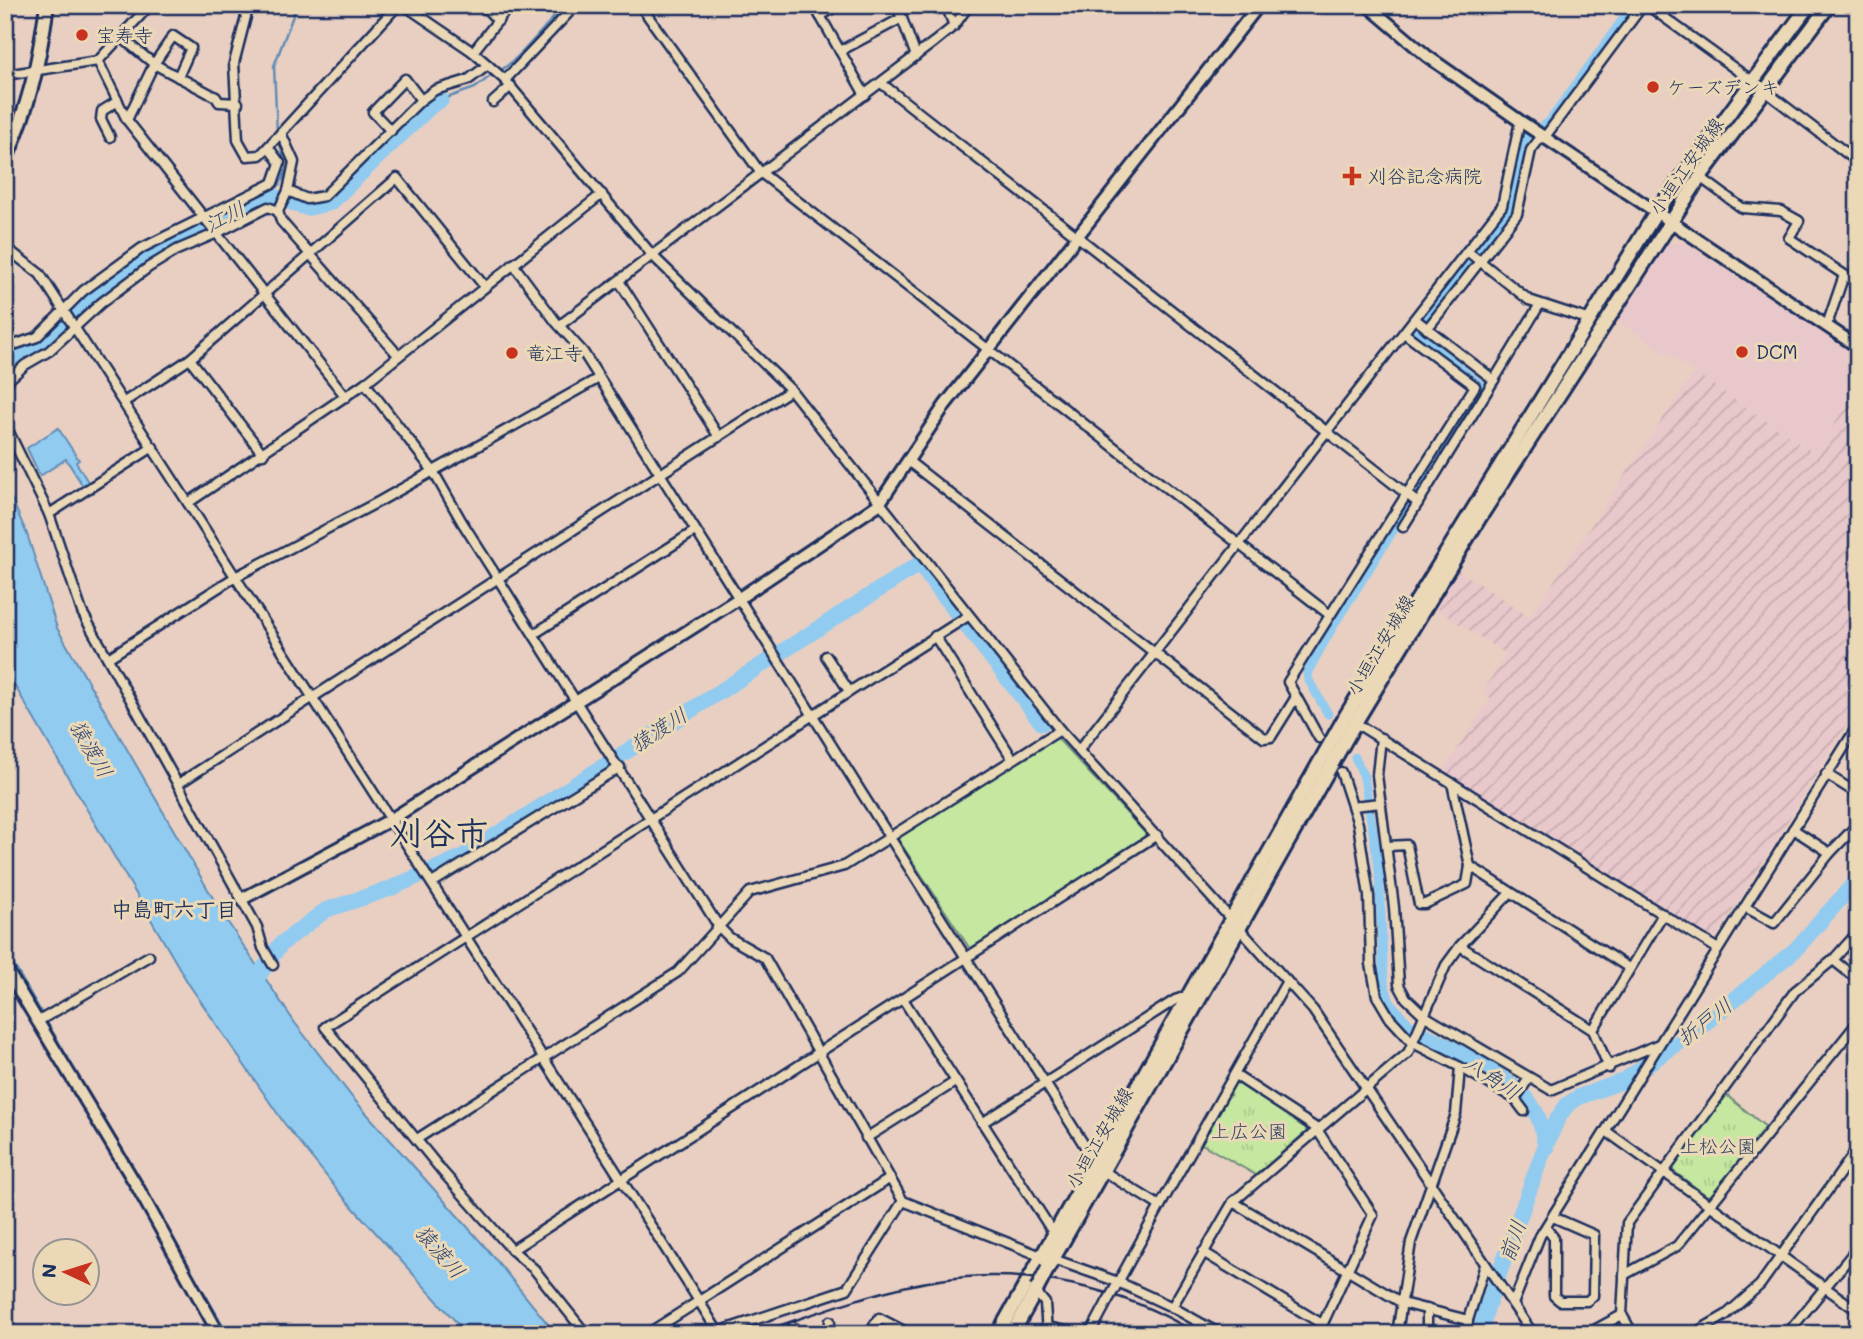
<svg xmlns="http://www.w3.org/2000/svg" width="1863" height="1339" viewBox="0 0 1863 1339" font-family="Mali,'Klee One',sans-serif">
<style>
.built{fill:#e8c8ca}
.industrial{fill:url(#industrial-furrows)}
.grass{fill:#c5e7a0;stroke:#708b7f;stroke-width:2}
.park{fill:url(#park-tufts);stroke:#708b7f;stroke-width:2}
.water{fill:#91cbf0;stroke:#628db6;stroke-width:2}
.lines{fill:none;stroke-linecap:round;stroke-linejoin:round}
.stream{stroke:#628db6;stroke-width:2.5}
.canal{stroke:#91cbf0;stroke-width:9}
.river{stroke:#91cbf0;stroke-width:16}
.minor-casing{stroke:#1b2f5e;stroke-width:13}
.tertiary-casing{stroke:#1b2f5e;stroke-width:16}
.secondary-casing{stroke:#1b2f5e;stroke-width:18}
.minor{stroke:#ebd8b6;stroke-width:8}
.tertiary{stroke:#ebd8b6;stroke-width:10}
.secondary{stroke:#ebd8b6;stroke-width:12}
.rail{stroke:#1b2f5e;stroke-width:2.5}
.minor-bridge-casing{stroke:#1b2f5e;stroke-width:13;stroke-linecap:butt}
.secondary-bridge-casing{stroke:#1b2f5e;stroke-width:18;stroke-linecap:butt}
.minor-bridge{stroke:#ebd8b6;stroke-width:8}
.secondary-bridge{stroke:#ebd8b6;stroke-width:12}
.poi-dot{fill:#c8321e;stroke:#ebd8b6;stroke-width:2.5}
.labels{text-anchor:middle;stroke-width:6;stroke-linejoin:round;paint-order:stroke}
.poi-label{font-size:19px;fill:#1b2f5e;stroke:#ebd8b6;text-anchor:start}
.street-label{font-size:19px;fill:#1b2f5e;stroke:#ebd8b6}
.park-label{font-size:19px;fill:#2c4165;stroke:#ebd8b6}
.water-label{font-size:21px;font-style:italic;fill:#2d4674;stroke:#ebd8b6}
.neighbourhood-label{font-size:21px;font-weight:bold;fill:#1b2f5e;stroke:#ebd8b6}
.town-label{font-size:33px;font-weight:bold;fill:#1b2f5e;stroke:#ebd8b6}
</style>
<defs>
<pattern id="industrial-furrows" width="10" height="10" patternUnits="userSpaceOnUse" patternTransform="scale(1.75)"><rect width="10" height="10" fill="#e8c8ca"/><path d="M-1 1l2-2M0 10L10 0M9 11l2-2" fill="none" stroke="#c6acb0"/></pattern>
<pattern id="park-tufts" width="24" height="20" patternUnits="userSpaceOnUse" patternTransform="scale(1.75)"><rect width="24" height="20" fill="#c5e7a0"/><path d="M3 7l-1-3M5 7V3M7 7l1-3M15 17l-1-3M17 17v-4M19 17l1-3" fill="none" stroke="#a9c68c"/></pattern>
</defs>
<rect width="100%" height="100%" fill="#e9cfc2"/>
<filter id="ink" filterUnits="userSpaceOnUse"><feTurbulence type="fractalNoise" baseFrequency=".0143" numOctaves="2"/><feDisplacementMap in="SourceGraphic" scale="14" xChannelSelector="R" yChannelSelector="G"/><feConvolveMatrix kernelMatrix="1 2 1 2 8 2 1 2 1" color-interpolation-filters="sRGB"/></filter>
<g filter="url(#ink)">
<polygon class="built" points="1684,242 1858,356 1858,389 1815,453 1616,320 1665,244"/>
<polygon class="industrial" points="1694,372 1814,453 1858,389 1858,706 1717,936 1709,939 1442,772 1491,698 1482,692 1506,654 1434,607 1458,570 1530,617"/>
<polygon class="grass" points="1052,738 1057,738 1145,833 1145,838 970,949 898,839 899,835"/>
<g class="park">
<polygon points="1238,1082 1306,1127 1306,1132 1256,1175 1200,1143 1234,1083"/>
<polygon points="1724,1093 1767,1128 1712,1195 1707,1196 1672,1170 1670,1164"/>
</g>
<g class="water">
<polygon points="58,428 79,460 76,462 88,482 83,486 66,459 40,476 27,448"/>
<polygon points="5,484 27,534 57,628 221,912 295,1023 352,1097 488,1250 556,1334 467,1334 340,1193 284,1123 188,983 5,669"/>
</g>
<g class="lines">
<g class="stream">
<path d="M 499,71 C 520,60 546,23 566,5"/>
<polyline points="441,100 475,88 493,74"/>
<polyline points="277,133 274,66 297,5"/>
<path d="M 269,195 C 291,179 285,163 279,140"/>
<polyline points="5,950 228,1334"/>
</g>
<g class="canal">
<polyline points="1328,714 1308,679 1307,673 1335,623 1483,387 1417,333 1510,210 1525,138 1549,122 1633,5"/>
<polyline points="1355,757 1364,777 1379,870 1384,984 1390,1002 1413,1029"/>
</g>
<g class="river">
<polyline points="5,360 43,343 94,295 142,260 269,195 307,208 330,203 431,106 441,100"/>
<polyline points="249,989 281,944 326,910 389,889 462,857 919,564 1042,723"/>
<path d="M 1413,1029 C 1449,1048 1515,1076 1535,1111 C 1542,1122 1543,1136 1546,1148"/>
<polyline points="1480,1334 1487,1307 1543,1152 1558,1118 1567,1105 1579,1097 1623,1081 1693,1033 1795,950 1858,879"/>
</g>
<g class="minor-casing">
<g id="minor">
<polyline points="249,5 234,63 238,140 247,156 260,155 268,147"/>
<polyline points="404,5 473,52 505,80 653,256 791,390 1060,730 1313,1010 1533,1334"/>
<polyline points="483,5 498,21"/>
<polyline points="640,5 760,172 1330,615"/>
<polyline points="814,5 865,95"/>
<polyline points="897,5 916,56"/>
<polyline points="946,5 954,26"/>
<polyline points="1647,5 1752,81"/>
<polyline points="820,16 838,5"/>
<polyline points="121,37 154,64 216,97 219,102 238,103"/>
<polyline points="840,51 902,18"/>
<polyline points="473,52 510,5"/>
<polyline points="98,61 127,120 346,397"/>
<polyline points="5,75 98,61 150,5"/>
<polyline points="505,80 576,5"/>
<polyline points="881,83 1418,503"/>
<polyline points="1764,90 1858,162"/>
<polyline points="493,102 511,86"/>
<polyline points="127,120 154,64 173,36 191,48 178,77"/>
<polyline points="391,131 373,112 405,79 421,100"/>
<polyline points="281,133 294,162 288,191"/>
<polyline points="110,137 101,119 102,111 118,101"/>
<polyline points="1544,138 1643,5"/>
<polyline points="1700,177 1742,208 1781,211 1799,221 1789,238 1858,284"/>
<polyline points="278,211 281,221 398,355"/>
<polyline points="5,247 40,274 188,503 365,383 433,471 462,522 719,927 730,938 765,958 903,1201 1041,1256"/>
<polyline points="1467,251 1529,300 1590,320"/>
<polyline points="513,264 556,322 583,352 1095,1162 1108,1174 1160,1206 1287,981"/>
<polyline points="619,281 719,437"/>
<polyline points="1415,319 1494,380 1540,304"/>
<polyline points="560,325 934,42 954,26 969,5"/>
<polyline points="1827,325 1844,275"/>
<polyline points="1427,329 1517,214 1531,150 1542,136"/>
<polyline points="5,348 37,337 83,291 142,248 273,183 280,163 268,147 398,5"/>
<polyline points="190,359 263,454"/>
<polyline points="5,383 25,365 49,351 101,303 149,267 177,250 217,233 268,207 278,211 288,191 307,199 324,196 421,100 435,90 468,80 488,65"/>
<polyline points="365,383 602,194"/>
<polyline points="124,402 190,359 397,178 485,287"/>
<polyline points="5,424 49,514 82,612 257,927 263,948 273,965"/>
<polyline points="908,461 1264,738 1271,737 1296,697"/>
<polyline points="188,503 699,1301 889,1179"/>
<polyline points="49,514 153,447"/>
<polyline points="1403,527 1494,380"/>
<polyline points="534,634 695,531"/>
<polyline points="935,636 1012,758"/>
<polyline points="826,656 849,691"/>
<polyline points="108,658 235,577 380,501 599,378"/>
<polyline points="1354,722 1718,949"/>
<polyline points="1319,738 1288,682 1475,386 1404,333"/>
<polyline points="1381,738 1377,775 1394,907 1399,985 1406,998 1425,1016 1551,1090 1659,1044"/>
<polyline points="1079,750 1502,206 1520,121"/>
<polyline points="1341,772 1358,824 1369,896 1371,964 1377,996 1390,1018 1413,1043 1460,1067 1456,1114 1411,1242 1397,1334"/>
<polyline points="1826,774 1858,794"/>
<polyline points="1452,783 1470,866 1629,968"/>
<polyline points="178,784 791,390"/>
<polyline points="1353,806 1381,803"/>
<polyline points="1793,829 1830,853 1858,824"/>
<polyline points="1388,846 1407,845 1419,904 1425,904 1467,884 1470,866"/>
<polyline points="432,883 620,767"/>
<polyline points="1745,907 1774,923 1830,853"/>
<polyline points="1460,946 1510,893"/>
<polyline points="1833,960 1858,980"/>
<polyline points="903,999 1054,1234"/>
<polyline points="37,1022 149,956"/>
<polyline points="1593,1030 1663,914"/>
<polyline points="1460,1067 1515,1099 1524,1111"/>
<polyline points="1235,1075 1316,1128 1373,1215 1318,1334"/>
<polyline points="1515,1099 1529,1078"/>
<polyline points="982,1123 1175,1000 1190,995"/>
<polyline points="1606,1131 1858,1311"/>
<polyline points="866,1138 955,1082"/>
<polyline points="417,1139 678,972 750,892 844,866 1060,730"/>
<polyline points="1233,1202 1402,1303 1468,1320 1467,1334"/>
<polyline points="1546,1228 1554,1238 1554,1296 1560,1301 1587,1301 1593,1296 1594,1235 1553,1217"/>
<polyline points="512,1250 1157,835"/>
<polyline points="1203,1252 1322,1324"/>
<polyline points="1053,1259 1118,1282 1172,1307 1233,1202 1408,1053 1446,965 1460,946 1593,1030 1609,1068"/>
<polyline points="1624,1275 1677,1246 1858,1022"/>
<polyline points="1116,1286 1160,1206"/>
<polyline points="1035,1291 1045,1303 1047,1334"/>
<polyline points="1513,1304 1540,1236 1858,725"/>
<polyline points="1172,1307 1220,1334"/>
<polyline points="1427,1309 1427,1334"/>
<polyline points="1468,1320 1485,1265"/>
<polyline points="1048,1327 1079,1334"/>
<polyline points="586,1334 534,1269 512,1250 442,1171 325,1027 968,616"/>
<polyline points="647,1334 699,1301 718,1332 847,1289 903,1201"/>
<polyline points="790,1334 793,1327"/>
<polyline points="829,1334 830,1321"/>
<polyline points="868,1334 879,1318 910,1334"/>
<polyline points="1090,1334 1107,1302"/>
<polyline points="1598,1334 1596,1329 1622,1315"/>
<polyline points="1633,1334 1622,1315 1627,1223 1795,991 1833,960 1858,932"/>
<polyline points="1693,1334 1726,1315 1760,1285 1858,1148"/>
<polyline points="1787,1334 1858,1247"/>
</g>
</g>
<g class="tertiary-casing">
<g id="tertiary">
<polyline points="1367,5 1427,56 1520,121 1858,347"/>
<polyline points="242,899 390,820 738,599 879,504 945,405 1259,5"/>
<polyline points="5,967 138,1188 219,1334"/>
</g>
</g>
<g class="secondary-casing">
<g id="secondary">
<path d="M 5,161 C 30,103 38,67 47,5"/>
<polyline points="1048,1268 1355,723 1480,517 1700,177 1829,5"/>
<polyline points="998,1334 1345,717 1657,211 1809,5"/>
<polyline points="1012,1334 1037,1289"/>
</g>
</g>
<use href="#minor" class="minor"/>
<use href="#tertiary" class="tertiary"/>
<use href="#secondary" class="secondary"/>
<path class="rail" d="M 755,1334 C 815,1314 877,1289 940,1280 C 1026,1267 1123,1287 1197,1334"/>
<g class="minor-bridge-casing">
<polyline id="minor-bridge" points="1107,1302 1115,1288"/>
</g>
<g class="secondary-bridge-casing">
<polyline id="secondary-bridge" points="1037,1289 1048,1268"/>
</g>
<use href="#minor-bridge" class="minor-bridge"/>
<use href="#secondary-bridge" class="secondary-bridge"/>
</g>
</g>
<g class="poi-dot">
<circle cx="82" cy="35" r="7"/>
<circle cx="1653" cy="87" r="7"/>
<path d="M1348.5 165.5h7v7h7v7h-7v7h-7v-7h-7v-7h7z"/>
<circle cx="1742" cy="352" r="7"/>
<circle cx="512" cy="353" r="7"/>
</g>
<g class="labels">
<g class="poi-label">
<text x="96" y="42">宝寿寺</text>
<text x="1667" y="94">ケーズデンキ</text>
<text x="1368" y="183">刈谷記念病院</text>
<text x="1756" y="359">DCM</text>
<text x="526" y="360">竜江寺</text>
</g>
<g class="street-label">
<text transform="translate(1686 166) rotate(-55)" y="7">小垣江安城線</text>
<text transform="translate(1380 645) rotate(-59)" y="7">小垣江安城線</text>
<text transform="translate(1099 1138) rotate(-60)" y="7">小垣江安城線</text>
</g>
<g class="park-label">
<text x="1249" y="1138">上広公園</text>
<text x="1718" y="1153">上松公園</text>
</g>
<g class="water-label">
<text transform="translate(225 217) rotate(-27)" y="7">江川</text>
<text transform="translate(659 730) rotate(-33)" y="7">猿渡川</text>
<text transform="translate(91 749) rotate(60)" y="7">猿渡川</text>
<text transform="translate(1705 1022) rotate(-38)" y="7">折戸川</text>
<text transform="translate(1492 1078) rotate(33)" y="7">八角川</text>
<text transform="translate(1513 1241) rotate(-71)" y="7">前川</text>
<text transform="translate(440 1252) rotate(49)" y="7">猿渡川</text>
</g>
<g class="neighbourhood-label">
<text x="174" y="917">中島町六丁目</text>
</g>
<g class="town-label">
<text x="439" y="845">刈谷市</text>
</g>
</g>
<rect width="1863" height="1339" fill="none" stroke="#ebd8b6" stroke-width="28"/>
<rect x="14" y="14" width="1835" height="1311" fill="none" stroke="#1b2f5e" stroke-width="2.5" filter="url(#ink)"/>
<g transform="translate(66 1272) rotate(274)"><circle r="33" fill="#ebd8b6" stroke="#989493" stroke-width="2"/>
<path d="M0-5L12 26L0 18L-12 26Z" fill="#c8321e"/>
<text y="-10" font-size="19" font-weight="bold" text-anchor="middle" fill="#1b2f5e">N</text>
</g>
</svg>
